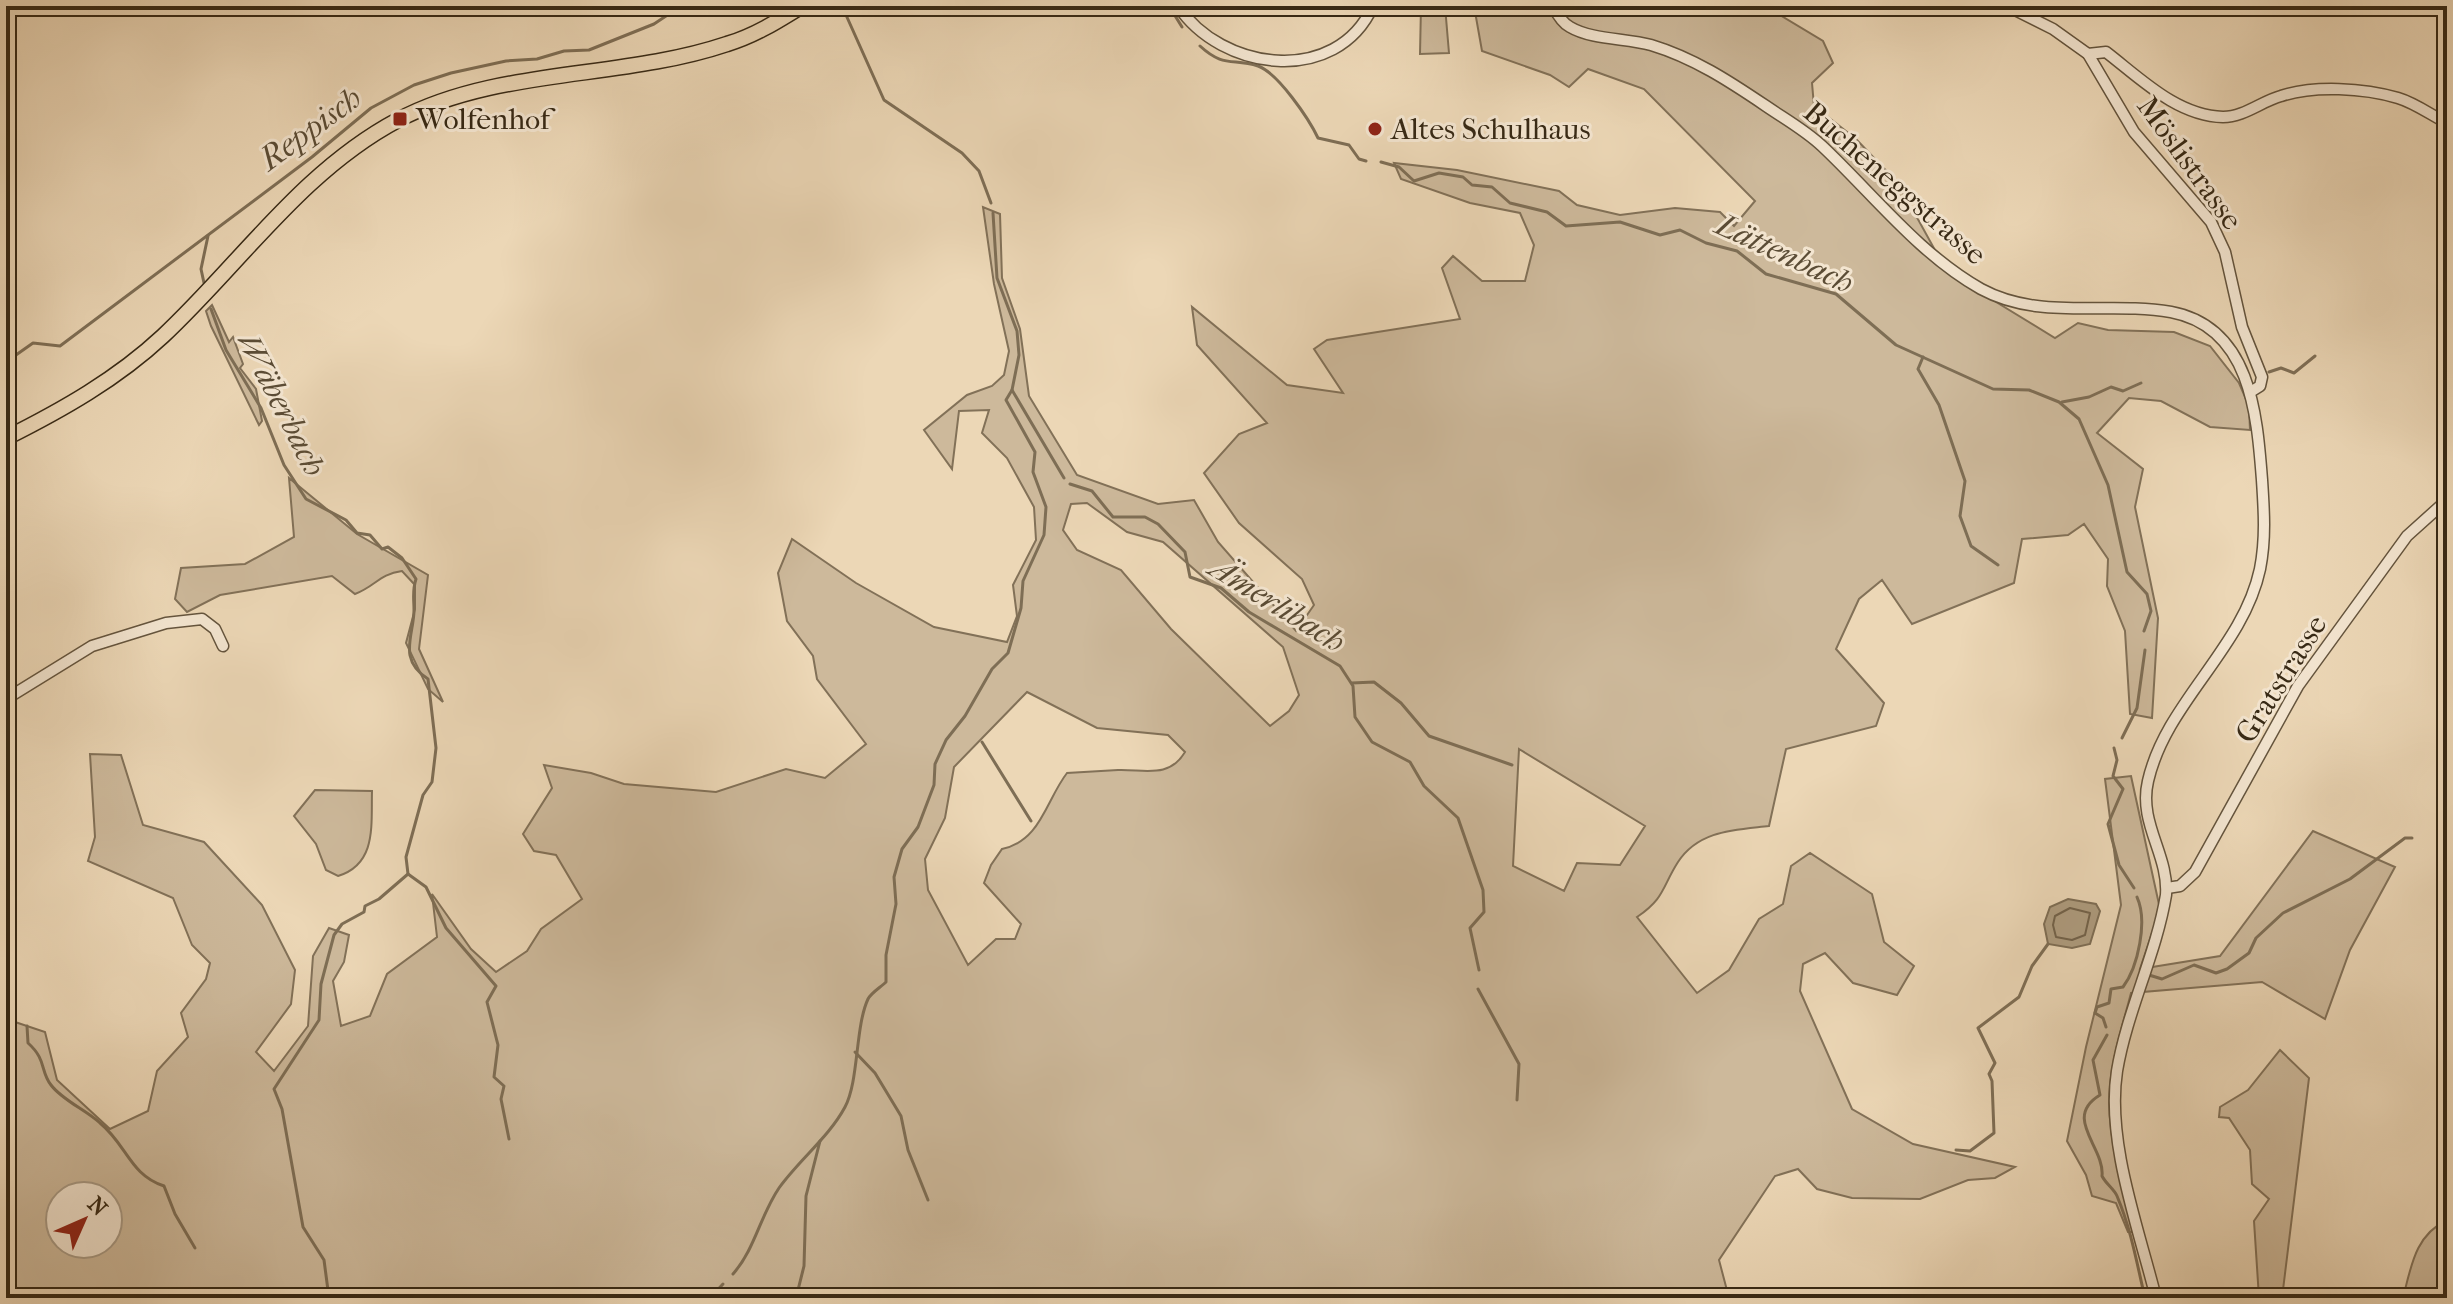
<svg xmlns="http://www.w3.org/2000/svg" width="2453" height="1304" viewBox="0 0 2453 1304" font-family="'IM FELL French Canon',serif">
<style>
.green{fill:#cdb99b;stroke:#827158;stroke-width:2;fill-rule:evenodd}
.water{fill:#ae9c7f;stroke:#7e6e55;stroke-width:2}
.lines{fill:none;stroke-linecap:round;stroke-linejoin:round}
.shore{stroke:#72624a;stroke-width:2}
.stream{stroke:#7e6e55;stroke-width:3}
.minor-casing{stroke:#64543d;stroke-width:13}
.major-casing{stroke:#372915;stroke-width:17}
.minor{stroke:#f3e5d0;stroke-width:10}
.major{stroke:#ecd7b6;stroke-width:14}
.poi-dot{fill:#8f2418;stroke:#f3e5d0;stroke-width:3}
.labels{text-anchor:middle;stroke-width:6;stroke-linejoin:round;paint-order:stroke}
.poi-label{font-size:30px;fill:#372915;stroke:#f3e5d0;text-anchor:start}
.street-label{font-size:30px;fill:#372915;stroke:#f3e5d0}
.water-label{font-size:32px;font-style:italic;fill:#5b4c35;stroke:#f3e5d0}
</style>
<rect width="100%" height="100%" fill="#ecd7b6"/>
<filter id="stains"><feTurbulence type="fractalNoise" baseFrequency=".0025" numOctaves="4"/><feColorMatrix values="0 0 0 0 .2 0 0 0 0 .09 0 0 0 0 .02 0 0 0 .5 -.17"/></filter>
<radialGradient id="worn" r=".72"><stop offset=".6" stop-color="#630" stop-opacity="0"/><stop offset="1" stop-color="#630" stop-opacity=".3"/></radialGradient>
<g class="green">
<polygon points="1421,6 1445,6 1449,53 1420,54"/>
<path d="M 1474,6 L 1626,6 L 1630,11 L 1648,10 L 1647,6 L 1765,6 L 1823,41 L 1833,63 L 1812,83 L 1814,106 L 1856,139 L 1898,183 L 1941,261 L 1983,294 L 2055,338 L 2078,323 L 2108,330 L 2174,332 L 2210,346 L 2239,383 L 2249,406 L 2250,430 L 2210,427 L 2161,401 L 2129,398 L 2097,433 L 2143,469 L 2135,507 L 2158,618 L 2152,718 L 2130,714 L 2125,631 L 2107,586 L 2108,559 L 2084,524 L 2068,535 L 2022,539 L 2014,583 L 1912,624 L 1882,580 L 1859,599 L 1836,649 L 1884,703 L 1876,726 L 1786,749 L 1769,826 C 1735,830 1699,830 1678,862 C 1662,887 1665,898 1637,917 L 1697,993 L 1729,970 L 1759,919 L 1783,904 L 1791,866 L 1810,853 L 1872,894 L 1884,942 L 1914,966 L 1897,995 L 1853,983 L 1825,953 L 1803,964 L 1800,991 L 1852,1109 L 1913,1144 L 2015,1167 L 1995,1178 L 1968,1180 L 1920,1199 L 1852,1198 L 1817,1189 L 1798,1169 L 1775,1176 L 1719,1260 L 1729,1298 L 6,1298 L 6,1019 L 45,1032 L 57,1080 L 110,1129 L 148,1111 L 157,1071 L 188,1037 L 181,1013 L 206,979 L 210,963 L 192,945 L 173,898 L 88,861 L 95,837 L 90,754 L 121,755 L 143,825 L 204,842 L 262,905 L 295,970 L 291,1004 L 256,1052 L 274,1071 L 308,1026 L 313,956 L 329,928 L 349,935 L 344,962 L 333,981 L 341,1026 L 370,1016 L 387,974 L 437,937 L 432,894 L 471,949 L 496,972 L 527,951 L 541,929 L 582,899 L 556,855 L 534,851 L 523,834 L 552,788 L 544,765 L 591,773 L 624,784 L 716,792 L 786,769 L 825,778 L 866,744 L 817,679 L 813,656 L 787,621 L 778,573 L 792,539 L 856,583 L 934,627 L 1007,642 L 1017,616 L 1013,585 L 1036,540 L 1034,507 L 1007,458 L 982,433 L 989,410 L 959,411 L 952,469 L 924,430 L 967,395 L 992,386 L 1004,375 L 1009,351 L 994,284 L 983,207 L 1000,214 L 1002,278 L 1020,329 L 1029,396 L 1077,475 L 1158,504 L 1194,500 L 1218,542 L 1296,631 L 1314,605 L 1302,579 L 1239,523 L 1204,473 L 1239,434 L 1267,423 L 1197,345 L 1192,307 L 1287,385 L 1343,393 L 1314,349 L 1327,340 L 1460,319 L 1442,268 L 1453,256 L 1482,281 L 1525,281 L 1534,245 L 1520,213 L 1470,203 L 1401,179 L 1394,163 L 1457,170 L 1559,191 L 1577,205 L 1620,215 L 1675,208 L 1720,212 L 1734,226 L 1755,201 L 1644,89 L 1588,69 L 1569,87 L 1550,75 L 1482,51 ZM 1087,503 L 1127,532 L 1163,542 L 1283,647 L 1299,695 L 1289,711 L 1270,726 L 1171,629 L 1121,570 L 1077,550 L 1063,530 L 1071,504 ZM 1027,692 L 1097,728 L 1168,735 L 1185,752 C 1169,779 1144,769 1118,770 C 1101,771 1084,772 1067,773 C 1046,800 1041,841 1002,849 L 991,865 L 984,883 L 1021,924 L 1015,939 L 996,939 L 968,965 L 928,890 L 925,859 L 945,818 L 954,767 ZM 1519,749 L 1645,826 L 1620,865 L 1577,863 L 1564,891 L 1513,866 ZM 60,1196 L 108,1196 L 108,1244 L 60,1244 Z"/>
<polygon points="212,305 229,342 233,337 243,364 240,368 256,389 262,421 259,425 211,326 206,311"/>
<path d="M 289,478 L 357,534 L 428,575 L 419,649 L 443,702 L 428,689 L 406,643 L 415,609 L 415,585 L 402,571 C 379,574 376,586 355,594 L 332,576 L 220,595 L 187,612 L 175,599 L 181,568 L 245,564 L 294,537 Z"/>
<path d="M 2131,776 L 2160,909 L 2140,969 L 2220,956 L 2313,831 L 2395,867 L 2350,950 L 2325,1019 L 2262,982 L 2131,993 C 2122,1028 2109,1066 2109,1103 C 2110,1146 2123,1191 2133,1232 L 2128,1232 L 2116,1203 L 2092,1196 L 2086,1175 L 2067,1141 L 2086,1047 L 2121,905 L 2105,779 Z"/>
<path d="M 315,790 L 372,791 C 371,825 377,864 338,876 L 326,870 L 316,844 L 294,816 Z"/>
<polygon points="2280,1050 2309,1078 2282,1298 2259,1298 2254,1221 2269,1199 2252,1184 2250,1150 2229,1118 2219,1117 2220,1107 2248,1090"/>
<path d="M 2447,1220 L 2447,1298 L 2403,1298 C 2411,1267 2415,1235 2447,1220 Z"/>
</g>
<polygon class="water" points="2068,899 2096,904 2100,911 2090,944 2072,948 2048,944 2044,924 2050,907"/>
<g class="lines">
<polygon class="shore" points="2070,908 2090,913 2085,935 2072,940 2056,937 2053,925 2055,916"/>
<g class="stream">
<polyline points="842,6 884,100 962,153 979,171 991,203"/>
<polyline points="1169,6 1182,27"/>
<path d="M 1200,46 C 1224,68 1232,58 1258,66 C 1278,73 1309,119 1318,138 L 1349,145 L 1359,159 L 1366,161"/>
<polyline points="1381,162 1399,167 1414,181 1439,173 1463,177 1472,185 1492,187 1510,203 1547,212 1566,226 1620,222 1660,235 1680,230 1706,243 1737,251 1766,274 1836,294 1896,345 1993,389 2029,390 2059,402 2079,419 2108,485 2127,572 2147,594 2151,611 2144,631"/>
<polyline points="993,213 997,278 1017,331 1019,355 1012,390 1064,478"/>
<polyline points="204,283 201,269 208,236"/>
<path d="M 211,309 L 226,350 L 261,408 L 284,465 L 306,499 L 346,520 L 357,533 L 370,535 L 382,549 L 388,547 L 402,558 L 416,579 C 412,591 414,598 414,610 C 414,635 397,659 428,679 L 436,748 L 432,782 L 423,795 L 406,857 L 408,874 L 379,899 L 365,906 L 364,912 L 342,924 L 334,935 L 321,984 L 319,1020 L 274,1089 L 282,1109 L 303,1227 L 324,1260 L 329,1298"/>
<polyline points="1923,357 1918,369 1939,405 1965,481 1960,516 1971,546 1998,565"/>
<polyline points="6,362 33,343 60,346 312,157 371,108 414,85 451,73 506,61 537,59 564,51 589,50 654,24 681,6"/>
<polyline points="2269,372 2281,368 2294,373 2315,356"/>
<polyline points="2062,402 2089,397 2111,387 2123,391 2141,383"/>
<polyline points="1070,484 1092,491 1113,517 1145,517 1158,524 1185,552 1190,577 1221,588 1249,612 1340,666 1353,686 1355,717 1372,742 1410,762 1424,786 1458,818 1483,890 1484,912 1470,928 1479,970"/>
<polyline points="1352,683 1374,682 1401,703 1429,736 1512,765"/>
<polyline points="2122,738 2137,708 2145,650"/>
<polyline points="982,742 1031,821"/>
<polyline points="2114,748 2117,760 2113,776 2123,789 2108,824 2119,865 2134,888"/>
<polyline points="408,874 426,887 446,928 496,986 487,1002 498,1045 494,1077 504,1086 501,1099 509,1139"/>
<polyline points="2149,975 2162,979 2194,965 2216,973 2227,969 2249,953 2256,938 2283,913 2350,879 2405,838 2412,838"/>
<polyline points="1478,989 1519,1064 1517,1100"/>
<path d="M 27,1026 L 28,1043 C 47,1060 40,1071 51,1085 C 62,1100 86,1110 100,1123 C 127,1145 130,1175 164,1186 L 175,1214 L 195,1248"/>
<path d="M 2106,1027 L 2103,1018 L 2095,1013 L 2097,1007 L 2109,1003 L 2111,989 L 2123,987 C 2138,967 2148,921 2137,897"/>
<path d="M 2107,1035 L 2093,1060 L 2100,1095 C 2062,1118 2105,1147 2102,1176 C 2106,1184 2114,1189 2117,1196 C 2131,1229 2137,1264 2145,1298"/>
<polyline points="855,1052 875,1073 901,1116 908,1150 928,1200"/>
<polyline points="1956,1150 1970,1151 1994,1133 1992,1081 1989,1074 1995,1063 1978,1028 2019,997 2032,966 2048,944"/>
<path d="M 733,1274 C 755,1249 760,1216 779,1188 C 799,1160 829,1137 845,1107 C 859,1081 855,1027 868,999 C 871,993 881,987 886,982 L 886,955 L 896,904 L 894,877 L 902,849 L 918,827 L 934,785 L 935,764 L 946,740 L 965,716 L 992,669 L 1008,653 L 1021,608 L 1023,581 L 1044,535 L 1046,507 L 1033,472 L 1035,452 L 1006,400 L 1012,390"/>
<polyline points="710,1298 723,1284"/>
<polyline points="796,1298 804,1266 806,1196 820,1141"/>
</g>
<g class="minor-casing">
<g id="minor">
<path d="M 1178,6 C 1221,71 1336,87 1373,6"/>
<path d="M 1553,6 C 1557,14 1562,23 1570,27 C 1592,40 1626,38 1651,45 C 1694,58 1729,81 1766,106 C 1785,119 1805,130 1822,146 C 1873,194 1919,254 1981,289 C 2040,321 2108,301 2171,312 C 2251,327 2257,415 2262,480 C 2264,510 2266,539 2260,569 C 2243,649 2166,702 2148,781 C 2138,823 2169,855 2166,895 C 2156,955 2127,1011 2117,1071 C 2106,1142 2139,1229 2156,1298"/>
<polyline points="2007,6 2053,29 2088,54 2134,132 2211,222 2225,252 2242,327 2262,377 2260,386 2252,391"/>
<path d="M 2088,54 L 2106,52 C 2140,78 2177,116 2223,117 C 2244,117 2262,101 2281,96 C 2314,85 2364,88 2398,98 C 2415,103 2431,115 2447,123"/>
<polyline points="6,699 92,646 166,623 202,619 215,629 223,646"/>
<polyline points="2167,888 2180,886 2195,872 2298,686 2407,536 2447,500"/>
</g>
</g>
<g class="major-casing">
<path id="major" d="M 6,438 C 62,410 117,379 163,336 C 240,264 302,171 398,120 C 498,67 620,80 727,44 C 754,36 778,21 802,6"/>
</g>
<use href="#minor" class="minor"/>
<use href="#major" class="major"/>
</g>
<g class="poi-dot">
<rect x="392" y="111" width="16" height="16" rx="4"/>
<circle cx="1375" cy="129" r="8"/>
</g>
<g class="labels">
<g class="poi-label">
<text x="416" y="129">Wolfenhof</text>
<text x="1391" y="139">Altes Schulhaus</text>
</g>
<g class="street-label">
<text transform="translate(2190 163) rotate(54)" y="10">Möslistrasse</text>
<text transform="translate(1895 183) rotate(41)" y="10">Bucheneggstrasse</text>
<text transform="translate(2281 679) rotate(-58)" y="10">Gratstrasse</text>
</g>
<g class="water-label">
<text transform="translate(310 128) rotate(-36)" y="11">Reppisch</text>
<text transform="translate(1785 253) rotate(25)" y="11">Lättenbach</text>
<text transform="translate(282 404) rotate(63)" y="11">Wäberbach</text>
<text transform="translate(1278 604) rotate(32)" y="11">Ämerlibach</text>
</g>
</g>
<rect width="2453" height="1304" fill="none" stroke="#ecd7b6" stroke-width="32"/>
<rect x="8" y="8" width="2437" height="1288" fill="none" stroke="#372915" stroke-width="4"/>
<rect x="16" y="16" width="2421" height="1272" fill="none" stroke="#372915" stroke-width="2"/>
<g transform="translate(84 1220) rotate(45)"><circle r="38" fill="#f3e5d0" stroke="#a89a85" stroke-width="2"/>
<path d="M0-6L14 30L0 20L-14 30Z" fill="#8f2418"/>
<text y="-12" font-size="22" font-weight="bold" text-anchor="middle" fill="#372915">N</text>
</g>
<rect width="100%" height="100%" filter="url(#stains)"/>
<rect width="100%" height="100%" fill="url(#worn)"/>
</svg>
